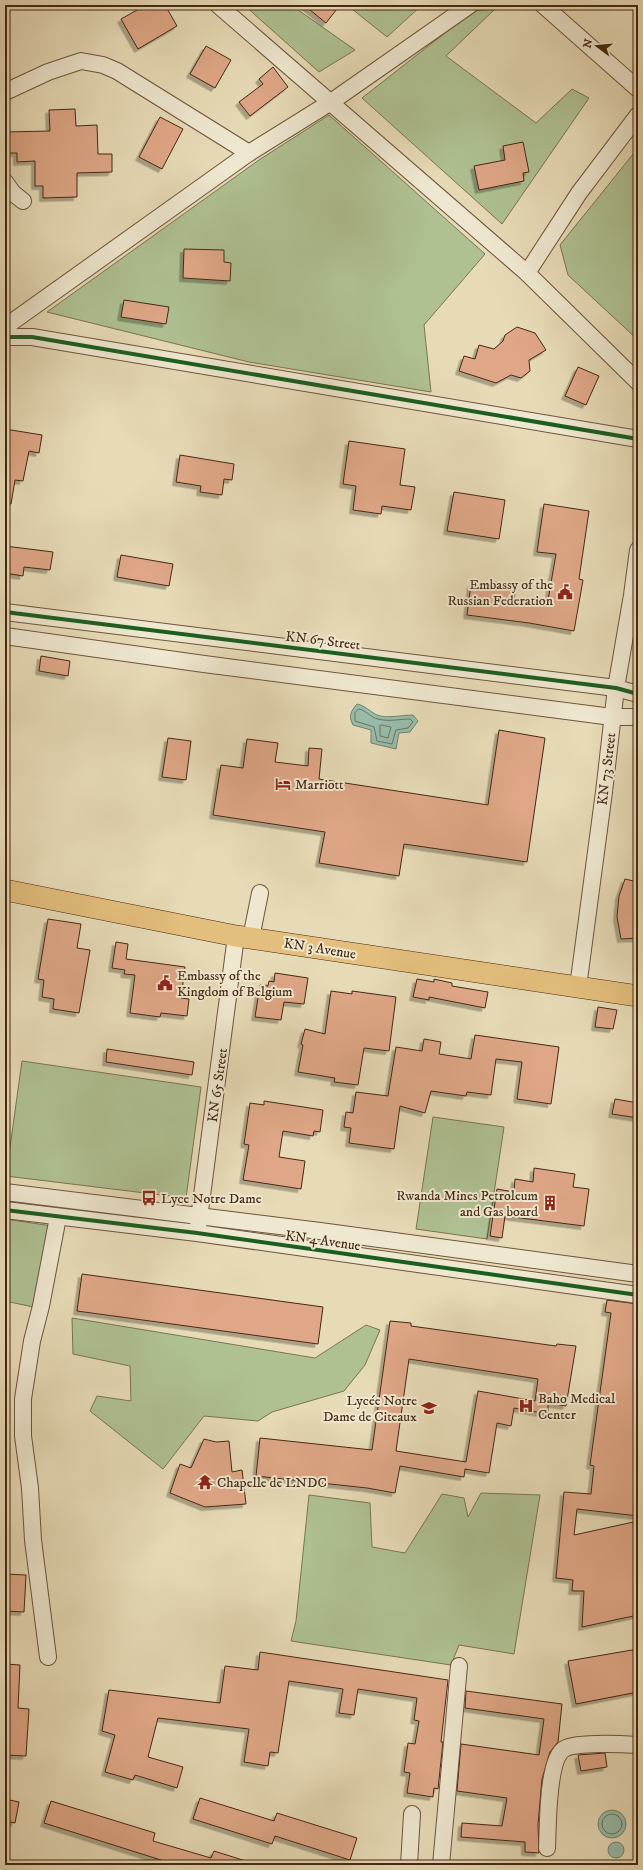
<svg xmlns="http://www.w3.org/2000/svg" width="643" height="1870" viewBox="0 0 643 1870" font-family="'IM FELL DW Pica',serif">
<style>
.green{fill:#afc193;stroke:#7a7453}
.water{fill:#97bcaa;stroke:#76816e}
.lines{fill:none;stroke-linecap:round;stroke-linejoin:round}
.shore{stroke:#6e725e;stroke-width:1}
.building{fill:#dfa787;stroke:#452813;fill-rule:evenodd;filter:url(#shadow)}
.minor-casing{stroke:#6e553c;stroke-width:18}
.major-casing{stroke:#452813;stroke-width:22}
.minor{stroke:#efe8d0;stroke-width:16}
.major{stroke:#e4be7c;stroke-width:21}
.cycleway-casing{stroke:#efe8d0;stroke-width:6}
.cycleway{stroke:#1b5e20;stroke-width:4}
.labels{text-anchor:middle;stroke-width:4;stroke-linejoin:round;paint-order:stroke}
.poi-label{font-size:14px;fill:#452813;stroke:#efe8d0;text-anchor:start}
.street-label{font-size:14px;fill:#452813;stroke:#efe8d0}
</style>
<defs>
<filter id="shadow"><feDropShadow dx="-3.5" dy="3.5" stdDeviation="0" flood-color="#0004"/></filter>
</defs>
<rect width="100%" height="100%" fill="#e7dbb7"/>
<filter id="stains"><feTurbulence type="fractalNoise" baseFrequency=".005" numOctaves="4"/><feColorMatrix values="0 0 0 0 .2 0 0 0 0 .09 0 0 0 0 .02 0 0 0 .5 -.17"/></filter>
<radialGradient id="worn" r=".72"><stop offset=".6" stop-color="#630" stop-opacity="0"/><stop offset="1" stop-color="#630" stop-opacity=".3"/></radialGradient>
<g class="green">
<polygon points="244,5 291,5 355,50 319,72"/>
<polygon points="347,5 422,5 387,37"/>
<polygon points="495,9 446,56 536,123 572,89 589,98 502,224 362,98 473,11"/>
<polygon points="329,115 485,254 424,325 431,392 249,362 47,312 259,160"/>
<polygon points="638,148 638,340 568,275 560,245"/>
<polygon points="22,1061 201,1087 186,1198 6,1176"/>
<polygon points="433,1117 504,1127 487,1239 416,1229"/>
<polygon points="5,1219 52,1226 38,1308 5,1301"/>
<polygon points="72,1318 315,1358 366,1325 380,1330 365,1365 344,1391 272,1412 258,1421 204,1416 163,1469 90,1411 97,1396 131,1401 130,1366 73,1354"/>
<polygon points="481,1493 540,1495 514,1654 459,1645 451,1665 291,1641 296,1621 309,1495 370,1503 372,1547 405,1553 442,1494 464,1498 468,1517"/>
</g>
<g class="water">
<path d="M 357,704 C 366,706 369,711 377,715 C 388,719 401,715 413,715 L 418,721 L 410,732 L 399,733 L 396,749 L 371,743 L 371,730 L 353,725 C 348,716 351,711 357,704 Z"/>
<circle cx="612" cy="1824" r="14"/>
<circle cx="616" cy="1850" r="8"/>
</g>
<g class="lines">
<g class="shore">
<path d="M 359,709 C 366,710 371,718 378,719 C 389,722 399,719 410,719 L 413,722 L 408,728 L 396,730 L 392,744 L 377,741 L 374,727 L 355,721 L 355,713 Z"/>
<polygon points="381,725 391,727 388,738 380,736 380,726"/>
<circle cx="612" cy="1824" r="10"/>
</g>
</g>
<g class="building">
<polygon points="146,5 165,5 177,26 138,49 121,19"/>
<polygon points="304,5 340,5 326,23"/>
<polygon points="206,46 231,60 215,88 190,74"/>
<polygon points="273,67 288,87 250,116 239,102 263,84 259,79"/>
<polygon points="75,109 76,126 97,125 98,154 112,154 112,172 77,173 77,197 43,198 43,186 35,186 35,161 17,162 17,153 5,153 5,132 50,131 49,110"/>
<polygon points="160,117 183,129 162,169 139,157"/>
<polygon points="523,142 529,172 523,173 524,181 479,190 474,166 505,160 503,146"/>
<polygon points="184,249 224,250 224,262 231,263 230,281 183,278"/>
<polygon points="124,300 169,307 166,324 121,317"/>
<polygon points="517,327 535,333 546,350 529,360 530,371 521,378 511,375 496,383 459,371 464,356 475,359 479,345 494,349 503,341 505,335"/>
<polygon points="578,367 599,376 586,405 565,396"/>
<polygon points="5,429 42,435 39,453 29,451 23,481 15,480 11,504 5,503"/>
<polygon points="349,441 405,449 400,485 415,487 411,510 382,506 381,514 353,510 356,486 343,484"/>
<polygon points="180,455 234,464 232,480 224,479 222,495 200,492 201,486 176,482"/>
<polygon points="454,492 505,500 499,539 447,531"/>
<polygon points="544,504 589,511 579,579 583,580 574,631 529,623 467,615 471,584 492,586 493,582 516,584 514,601 547,606 556,554 537,552"/>
<polygon points="5,546 53,552 50,570 24,567 23,576 5,573"/>
<polygon points="121,555 173,564 169,586 117,577"/>
<polygon points="41,656 70,661 68,676 39,671"/>
<polygon points="499,730 545,738 527,862 404,844 399,876 319,863 325,832 213,815 221,765 243,768 247,739 278,743 275,762 308,766 309,748 322,749 319,779 488,805"/>
<polygon points="168,738 191,741 186,780 162,777"/>
<polygon points="625,879 638,882 638,938 621,939 617,917 619,896"/>
<polygon points="48,919 81,924 77,948 90,950 79,1013 53,1009 54,999 42,997 44,980 38,979"/>
<polygon points="116,942 128,944 126,959 185,967 181,998 189,999 187,1016 161,1013 160,1017 130,1013 135,975 124,974 125,970 112,968"/>
<polygon points="275,973 308,978 304,1004 284,1002 281,1020 255,1017 260,985 268,986 269,981 274,982"/>
<polygon points="417,979 434,982 434,979 452,983 452,986 488,992 485,1008 429,997 429,1000 413,997"/>
<polygon points="331,991 352,994 352,991 396,997 389,1051 364,1048 358,1085 334,1082 335,1078 298,1072 303,1045 301,1044 305,1029 325,1034"/>
<polygon points="598,1007 617,1010 613,1029 595,1027"/>
<polygon points="475,1035 559,1047 551,1104 517,1099 522,1062 496,1059 491,1095 467,1092 466,1096 431,1091 425,1113 400,1106 394,1149 349,1143 351,1128 344,1127 346,1112 353,1113 356,1092 388,1096 396,1047 422,1051 424,1039 441,1042 439,1054 471,1059"/>
<polygon points="107,1049 194,1062 192,1075 106,1062"/>
<polygon points="615,1099 638,1103 638,1118 612,1114"/>
<polygon points="264,1101 323,1110 320,1132 314,1131 313,1136 283,1131 279,1157 305,1161 301,1189 243,1180 249,1145 244,1144 250,1103 264,1105"/>
<polygon points="534,1168 575,1174 573,1187 589,1189 584,1226 505,1216 502,1238 490,1236 497,1189 514,1192 515,1179 533,1182"/>
<polygon points="82,1274 323,1307 318,1344 77,1311"/>
<polygon points="607,1300 638,1304 636,1361 638,1361 638,1516 577,1509 574,1535 638,1521 638,1615 582,1627 584,1591 572,1591 573,1580 556,1578 564,1492 591,1494 594,1466 590,1465 611,1313 605,1312"/>
<path d="M 390,1321 L 411,1323 L 411,1326 L 556,1346 L 557,1344 L 576,1346 L 566,1406 L 548,1403 L 548,1414 L 514,1408 L 511,1426 L 497,1423 L 489,1473 L 465,1469 L 464,1477 L 400,1466 L 395,1493 L 367,1488 L 256,1476 L 260,1438 L 372,1450 ZM 409,1359 L 538,1379 L 535,1401 L 478,1391 L 466,1462 L 396,1451 Z"/>
<polygon points="204,1439 216,1442 229,1441 232,1472 242,1470 246,1504 205,1507 170,1493 180,1464 191,1468"/>
<polygon points="5,1574 26,1575 24,1612 5,1611"/>
<polygon points="638,1649 638,1692 576,1704 568,1661"/>
<polygon points="260,1652 448,1680 441,1742 443,1742 438,1789 434,1788 433,1797 407,1793 410,1773 404,1772 408,1743 415,1744 419,1721 414,1720 417,1698 358,1689 354,1715 339,1713 343,1689 289,1681 278,1753 270,1752 268,1766 244,1762 249,1729 158,1718 148,1757 183,1767 177,1788 135,1775 133,1780 105,1772 115,1735 102,1731 109,1690 220,1703 225,1666 258,1670"/>
<polygon points="5,1664 20,1665 18,1708 29,1709 26,1756 5,1755"/>
<polygon points="466,1691 562,1704 558,1742 550,1752 542,1779 538,1825 539,1853 525,1852 525,1842 461,1837 462,1823 502,1826 507,1798 457,1791 461,1744 539,1755 544,1719 465,1708"/>
<polygon points="605,1753 607,1767 581,1771 578,1755"/>
<polygon points="200,1798 274,1821 277,1813 357,1838 350,1860 275,1836 272,1844 193,1819"/>
<polygon points="5,1799 19,1802 15,1823 5,1821"/>
<polygon points="51,1801 155,1833 153,1841 211,1858 214,1851 249,1862 249,1865 163,1865 164,1861 44,1823"/>
</g>
<g class="lines">
<g class="minor-casing">
<g id="minor">
<polyline points="218,5 527,273 638,382"/>
<polyline points="543,5 638,89"/>
<polyline points="5,92 48,72 81,61 103,65 117,71 249,153"/>
<polyline points="5,182 13,193 23,201"/>
<polyline points="527,273 579,193 638,115"/>
<polyline points="5,327 249,153 331,102 470,5"/>
<polyline points="5,337 32,337 638,439"/>
<polyline points="5,612 616,688 638,694"/>
<polyline points="5,636 204,664 612,717 638,717"/>
<polyline points="251,938 260,893"/>
<polyline points="578,987 604,792 616,688 632,595 638,550"/>
<polyline points="5,1192 320,1231 638,1274"/>
<polyline points="5,1210 197,1233 638,1295"/>
<polyline points="198,1226 236,936"/>
<polyline points="48,1657 33,1540 30,1488 23,1436 23,1399 32,1341 41,1306 58,1217"/>
<path d="M 547,1848 C 548,1828 547,1760 564,1749 C 576,1742 622,1744 638,1745"/>
<polyline points="409,1865 412,1814"/>
<polyline points="441,1865 459,1666"/>
</g>
</g>
<g class="major-casing">
<polyline id="major" points="5,890 236,936 638,996"/>
</g>
<use href="#minor" class="minor"/>
<use href="#major" class="major"/>
<g class="cycleway-casing">
<g id="cycleway">
<polyline points="5,337 32,337 638,439"/>
<polyline points="5,612 616,688 638,694"/>
<polyline points="5,1210 197,1233 638,1295"/>
</g>
</g>
<use href="#cycleway" class="cycleway"/>
</g>
<defs>
<g id="civic-bare" transform="scale(1.2)"><path d="M-.6-6.5H3V-4.5H.6V-3L4-1V1h2V6H-6V1h2V-1L-.6-3ZM-1.2 2.5V6h2.4V2.5Z" fill="#8f2418" stroke="#efe8d0" stroke-width="2.5" paint-order="stroke"/></g>
<g id="hotel-bare" transform="scale(1.2)"><path d="M-6-4.5h1.5V1H6V5H4.5V3h-9V5H-6ZM-4 0a1.8 1.8 0 1 1 3.6 0ZM.5 0V-2.5h3Q6-2.5 6 0Z" fill="#8f2418" stroke="#efe8d0" stroke-width="2.5" paint-order="stroke"/></g>
<g id="bus-bare" transform="scale(1.2)"><path d="M-5-6H5V4H4V6H2V4H-2V6H-4V4H-5ZM-3.5-4V0h7V-4ZM-3.5 1.2v1.5H-2V1.2ZM2 1.2v1.5H3.5V1.2Z" fill="#8f2418" stroke="#efe8d0" stroke-width="2.5" paint-order="stroke"/></g>
<g id="building-bare" transform="scale(1.2)"><path d="M-4-6H4V6H1V3H-1V6H-4ZM-2.5-4.3h1.7v1.8h-1.7ZM.8-4.3h1.7v1.8H.8ZM-2.5-1h1.7V.8h-1.7ZM.8-1h1.7V.8H.8Z" fill="#8f2418" stroke="#efe8d0" stroke-width="2.5" paint-order="stroke"/></g>
<g id="hospital-bare" transform="scale(1.2)"><path d="M-5-5h3v3.5h4V-5h3V5h-3V1.5h-4V5h-3Z" fill="#8f2418" stroke="#efe8d0" stroke-width="2.5" paint-order="stroke"/></g>
<g id="school-bare" transform="scale(1.2)"><path d="M0-5L7-2L0 1L-7-2ZM-4 1L0 2.5L4 1V4Q0 6-4 4Z" fill="#8f2418" stroke="#efe8d0" stroke-width="2.5" paint-order="stroke"/></g>
<g id="temple-bare" transform="scale(1.2)"><path d="M0-6L5-2H3V0L6.5 2.5H4V6H1.5V3h-3V6H-4V2.5H-6.5L-3 0V-2H-5Z" fill="#8f2418" stroke="#efe8d0" stroke-width="2.5" paint-order="stroke"/></g>
</defs>
<g fill-rule="evenodd">
<use href="#civic-bare" x="565" y="592"/>
<use href="#hotel-bare" x="283" y="784"/>
<use href="#civic-bare" x="165" y="983"/>
<use href="#bus-bare" x="149" y="1198"/>
<use href="#building-bare" x="550" y="1203"/>
<use href="#hospital-bare" x="526" y="1406"/>
<use href="#school-bare" x="429" y="1408"/>
<use href="#temple-bare" x="205" y="1482"/>
</g>
<g class="labels">
<g class="poi-label">
<text x="553" y="589" text-anchor="end">Embassy of the<tspan x="553" dy="16">Russian Federation</tspan></text>
<text x="295" y="789">Marriott</text>
<text x="177" y="980">Embassy of the<tspan x="177" dy="16">Kingdom of Belgium</tspan></text>
<text x="538" y="1200" text-anchor="end">Rwanda Mines Petroleum<tspan x="538" dy="16">and Gas board</tspan></text>
<text x="161" y="1203">Lyce Notre Dame</text>
<text x="538" y="1403">Baho Medical<tspan x="538" dy="16">Center</tspan></text>
<text x="417" y="1405" text-anchor="end">Lycée Notre<tspan x="417" dy="16">Dame de Citeaux</tspan></text>
<text x="217" y="1487">Chapelle de LNDC</text>
</g>
<g class="street-label">
<text transform="translate(323 640) rotate(7)" y="5">KN 67 Street</text>
<text transform="translate(606 769) rotate(-83)" y="5">KN 73 Street</text>
<text transform="translate(320 948) rotate(9)" y="5">KN 3 Avenue</text>
<text transform="translate(217 1085) rotate(-82)" y="5">KN 65 Street</text>
<text transform="translate(323 1240) rotate(8)" y="5">KN 4 Avenue</text>
</g>
</g>
<rect width="643" height="1870" fill="none" stroke="#e7dbb7" stroke-width="20"/>
<rect x="6" y="6" width="631" height="1858" fill="none" stroke="#452813" stroke-width="2"/>
<rect x="10" y="10" width="623" height="1850" fill="none" stroke="#452813"/>
<g transform="translate(597 46) rotate(286)" stroke="#efe8d0" stroke-width="3" paint-order="stroke">
<path d="M0-3L7 15L0 10L-7 15Z" fill="#452813"/>
<text y="-6" font-size="11" font-weight="bold" text-anchor="middle" fill="#452813">N</text>
</g>
<rect width="100%" height="100%" filter="url(#stains)"/>
<rect width="100%" height="100%" fill="url(#worn)"/>
</svg>
